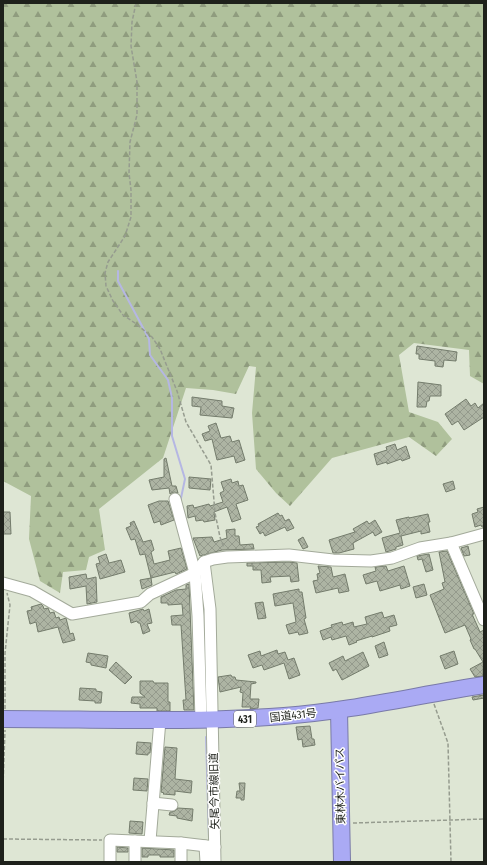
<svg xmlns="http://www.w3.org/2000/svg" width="487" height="865" viewBox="0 0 487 865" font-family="'Fira Sans Condensed','Noto Sans JP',sans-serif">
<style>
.forest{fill:url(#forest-firs)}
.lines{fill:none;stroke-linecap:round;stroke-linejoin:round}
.stream{stroke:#b5b7e3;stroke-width:2}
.building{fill:url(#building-cross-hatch);stroke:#747c6c}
.minor-casing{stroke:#a3aa9a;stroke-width:13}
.highway-casing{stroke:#797aa8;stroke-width:18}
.path{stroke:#969c8f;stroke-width:1.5;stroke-dasharray:4 2;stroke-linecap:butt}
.minor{stroke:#fff;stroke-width:11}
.highway{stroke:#aaaaf4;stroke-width:16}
.labels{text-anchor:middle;stroke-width:3;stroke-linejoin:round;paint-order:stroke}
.shield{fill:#fff;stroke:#62645f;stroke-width:1}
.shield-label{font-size:10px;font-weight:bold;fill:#1e211b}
.street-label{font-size:11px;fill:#1e211b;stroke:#fff}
</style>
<defs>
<pattern id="forest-firs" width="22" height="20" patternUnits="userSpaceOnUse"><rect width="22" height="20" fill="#b0c19c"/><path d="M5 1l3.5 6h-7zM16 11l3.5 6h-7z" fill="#8f9c7e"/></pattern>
<pattern id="building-cross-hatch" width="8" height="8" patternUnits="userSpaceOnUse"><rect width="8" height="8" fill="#adb4a3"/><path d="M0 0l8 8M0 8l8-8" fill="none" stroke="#949a8c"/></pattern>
</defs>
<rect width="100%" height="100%" fill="#dee6d4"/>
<polygon class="forest" points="3,3 484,3 484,384 470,376 469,350 414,343 399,355 409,412 438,422 452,439 436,456 409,437 332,458 290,506 276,493 256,469 252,413 256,367 249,366 236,394 213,390 186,388 163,458 99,509 105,550 89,557 86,570 63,572 60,593 40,581 29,539 31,496 3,481"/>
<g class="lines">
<g class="stream">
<polyline points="118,271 118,281 149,339 150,355 168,380 172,398 172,436 185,479 181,498 181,501"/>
<polyline points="201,585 204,611 206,702"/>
<polyline points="206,737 209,838"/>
</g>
</g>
<g class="building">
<polygon points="417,346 457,352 456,361 444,360 443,367 435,366 435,361 419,359 419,354 416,354"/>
<polygon points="418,382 441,385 441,396 430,396 429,401 427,401 426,407 417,407"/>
<polygon points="192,397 222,401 222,406 234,408 232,418 200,415 201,407 192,406"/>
<polygon points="466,399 471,406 475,403 478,408 484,403 484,417 464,430 458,421 452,425 445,414"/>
<polygon points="216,423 221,438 230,436 232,442 239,440 245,460 236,463 234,456 217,460 212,439 205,441 202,434 210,431 208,426"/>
<polygon points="395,444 397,450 406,446 410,458 402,461 401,459 387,464 387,462 377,465 374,454 387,450 386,447"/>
<polygon points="166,458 172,486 176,486 178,493 174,492 170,494 169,488 152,490 149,480 164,477 164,459"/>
<polygon points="189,477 211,479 210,490 189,488"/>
<polygon points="231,479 232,483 238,481 239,486 243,485 248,500 236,504 241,519 232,522 227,507 214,512 215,520 204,522 203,520 196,521 195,516 188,518 187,506 193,505 194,508 209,504 210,506 223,502 220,493 224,491 221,482"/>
<polygon points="453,481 455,489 446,492 443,484"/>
<polygon points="159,501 168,501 174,520 161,525 160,521 154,523 148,505"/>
<polygon points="484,507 484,527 482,527 481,525 475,527 472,514 478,512 477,509"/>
<polygon points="3,512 10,512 11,534 3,534"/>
<polygon points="278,513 280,516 282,515 285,521 289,519 294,528 287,531 285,527 265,536 263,532 260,534 256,527 259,526 258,524"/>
<polygon points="428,514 430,522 428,522 430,532 421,534 421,531 401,536 403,545 396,547 396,549 386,552 382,538 400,533 396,520 409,517 409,518"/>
<polygon points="375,520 382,532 375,536 373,532 353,543 354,549 339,553 333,553 329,540 355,532 353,529 367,521 369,524"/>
<polygon points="134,521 143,542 151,540 154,550 151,552 154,564 170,560 168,551 181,548 187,569 176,574 175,572 151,578 145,554 140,555 135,539 131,540 126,528 131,526 130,523"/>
<polygon points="235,529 235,536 239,536 240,545 253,544 254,549 222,550 200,556 193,538 212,537 214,542 227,538 226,530"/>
<polygon points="303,537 308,547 303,549 298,540"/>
<polygon points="468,546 470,555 464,556 461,548"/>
<polygon points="447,551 474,614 472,614 480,632 484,630 483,676 475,677 470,669 483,662 475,649 474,649 470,640 471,639 465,625 445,633 430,595 444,589 442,583 445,582 439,552"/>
<polygon points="106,554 109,563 121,560 125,572 100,579 96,564 100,563 98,557"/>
<polygon points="429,554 433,570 426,572 422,559 418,560 417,556"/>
<polygon points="289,562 297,563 299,581 291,582 290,576 270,577 271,582 262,583 261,570 253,570 253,566 247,566 247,563"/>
<polygon points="318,566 331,567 333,577 345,574 349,591 339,593 338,588 316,593 313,581 318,580 317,574 320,573"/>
<polygon points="386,566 388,571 404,566 410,586 401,589 400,585 380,591 377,581 366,584 363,575 376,571 375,567"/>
<polygon points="86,574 87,579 96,577 97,602 87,604 86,586 70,589 69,577"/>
<polygon points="151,578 152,585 142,589 140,580"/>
<polygon points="189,584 194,710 184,710 183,700 186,700 181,625 172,625 171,616 183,615 182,604 168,605 168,603 161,603 161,597 176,590 186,589 186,585"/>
<polygon points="424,584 427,595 416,598 413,587"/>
<polygon points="299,589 299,592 302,592 306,618 304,619 308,633 299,635 298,632 289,634 286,625 296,622 293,603 275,606 273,594"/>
<polygon points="263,602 266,618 258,619 255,603"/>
<polygon points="41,604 43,606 44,609 48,608 50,613 54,612 56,618 59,617 60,620 66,618 70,634 73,633 75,640 63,643 58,627 38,632 36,622 30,624 27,611 32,610 31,607"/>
<polygon points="143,609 144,611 149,609 152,623 147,624 150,631 143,634 140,623 138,623 137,621 131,623 129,613"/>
<polygon points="382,612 384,618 394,615 397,625 389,627 390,631 372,637 372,636 356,641 357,642 349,645 346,636 332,640 331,637 323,640 320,631 332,627 331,625 342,622 343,625 353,622 354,627 367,624 365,617"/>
<polygon points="384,642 388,655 379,658 375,646"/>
<polygon points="277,650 278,654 285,652 288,660 294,658 300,675 289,679 284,663 264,670 262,665 253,668 248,655 260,651 261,656"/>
<polygon points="454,651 458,664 445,669 440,656"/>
<polygon points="363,652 369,666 342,680 336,669 333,671 329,663 343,656 345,661"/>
<polygon points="88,653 108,656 106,668 91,665 91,663 86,662"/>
<polygon points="116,662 132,677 125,684 109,670"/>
<polygon points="231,675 232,677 235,677 236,680 256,682 256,683 251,684 250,699 259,699 258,708 250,709 251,707 242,707 243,693 240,692 241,687 220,692 218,677"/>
<polygon points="140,681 153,681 154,683 168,683 168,702 170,702 170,711 157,711 157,708 140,708 140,704 131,703 132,697 145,697 140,693"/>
<polygon points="80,688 96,689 96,691 102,692 101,703 95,703 95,701 79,700"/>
<polygon points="484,695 484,698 473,700 472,697"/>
<polygon points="310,726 312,739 314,739 315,745 303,747 302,739 298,740 296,727"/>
<polygon points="137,742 151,743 150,753 148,753 148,755 136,754"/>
<polygon points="165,747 177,748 175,779 192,781 191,793 175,791 175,795 163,794 164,793 161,792"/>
<polygon points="134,778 148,779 147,791 133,790"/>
<polygon points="239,783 245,783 244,800 241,800 241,798 236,798 237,791 240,791"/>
<polygon points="178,808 193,809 192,821 177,818 177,816 169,815 170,812 175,811"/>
<polygon points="130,821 143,822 142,834 129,833"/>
<polygon points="117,847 128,848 128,852 117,852"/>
<polygon points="142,848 174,850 174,857 160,857 160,855 148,855 148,857 142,857"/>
</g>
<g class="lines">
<g class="minor-casing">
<g id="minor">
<polyline points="175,499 195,573 198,616 201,720"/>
<polyline points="451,543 484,620"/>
<polyline points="204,562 210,609 215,862"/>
<polyline points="3,583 32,591 72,614 141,602 150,594 195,573 204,562 213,559 227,557 289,555 333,560 371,561 392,558 420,548 451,543 484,534"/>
<polyline points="153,803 172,805"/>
<polyline points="150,841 160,720"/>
<polyline points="205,846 206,862"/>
<polyline points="110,862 110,840 181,843 215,847"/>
<polyline points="135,862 135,841"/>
<polyline points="181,862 181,843"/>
</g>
</g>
<g class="highway-casing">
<g id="highway">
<polyline points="339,710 342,862"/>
<path d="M 3,719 C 97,719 191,723 284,716 C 351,711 418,695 484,685"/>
</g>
</g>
<g class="path">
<polyline points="136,3 132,22 131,46 137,82 137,115 130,142 129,173 131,190 131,217 125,236 108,262 105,273 106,286 113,301 123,315 135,323 152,337 160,349 177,391 186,422 211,465 215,513 220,537 224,548"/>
<polyline points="434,704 448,743 451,862"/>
<polyline points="5,709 5,653 10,605 7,593"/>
<polyline points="3,786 5,730"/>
<polyline points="353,823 484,819"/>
<polyline points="3,839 102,840"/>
</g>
<use href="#minor" class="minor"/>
<use href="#highway" class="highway"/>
</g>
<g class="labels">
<rect class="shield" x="234" y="711" width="22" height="16" rx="3"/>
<g class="shield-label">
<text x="245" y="723">431</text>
</g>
<g class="street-label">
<text transform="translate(293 715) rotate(-6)" y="4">国道431号</text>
<text transform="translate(340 786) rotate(-91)" y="4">東林木バイパス</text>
<text transform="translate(214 791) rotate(-91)" y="4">矢尾今市線旧道</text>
</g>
</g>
<rect width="487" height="865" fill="none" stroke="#1e211b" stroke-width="8"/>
</svg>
